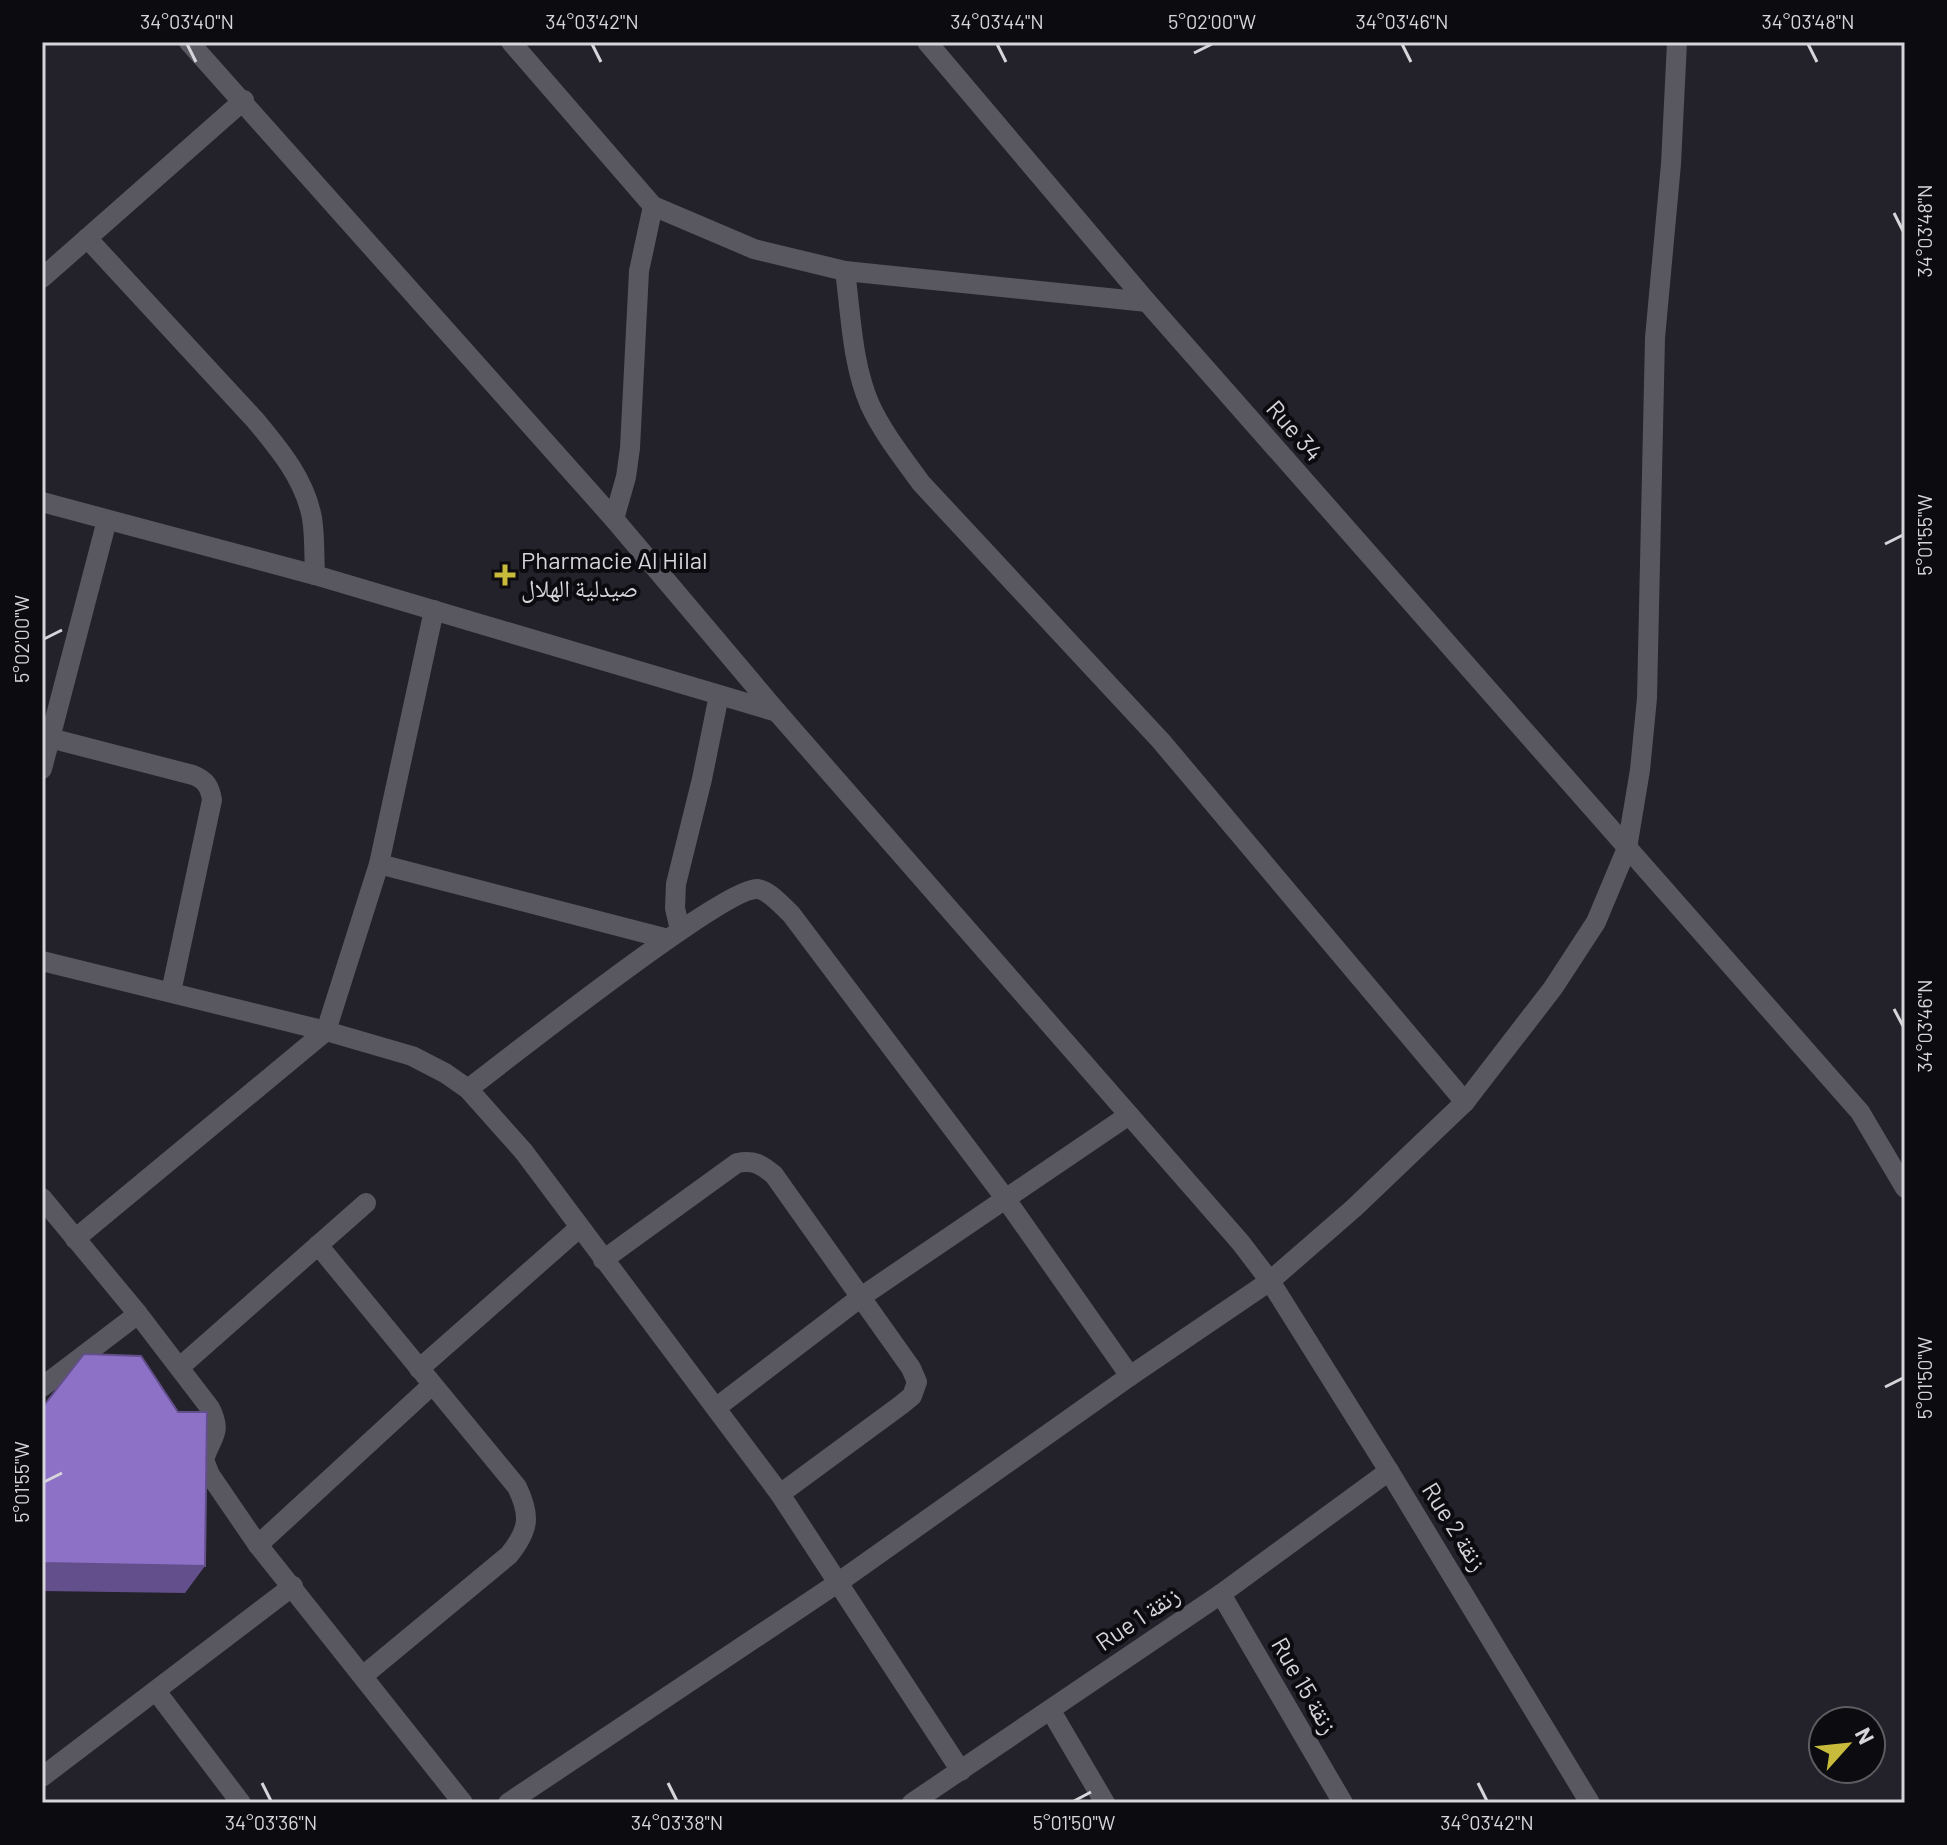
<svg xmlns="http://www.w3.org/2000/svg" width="1947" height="1845" viewBox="0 0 1947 1845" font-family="Barlow,'Noto Naskh Arabic',sans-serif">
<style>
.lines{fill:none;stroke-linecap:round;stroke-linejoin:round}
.minor{stroke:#595760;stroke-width:20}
.shaded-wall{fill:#634f8b}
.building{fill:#8d71c7;stroke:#634f8b;stroke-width:2}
.ticks{fill:none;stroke:#d6d5da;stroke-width:3}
.poi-dot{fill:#c8bb3b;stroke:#0c0b0f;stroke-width:3}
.labels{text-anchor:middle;stroke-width:8;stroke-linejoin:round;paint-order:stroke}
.street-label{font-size:24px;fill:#d6d5da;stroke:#0c0b0f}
.poi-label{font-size:24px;fill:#d6d5da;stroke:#0c0b0f;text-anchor:start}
.neatline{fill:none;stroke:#d6d5da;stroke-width:3}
.ticks-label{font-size:20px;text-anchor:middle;fill:#d6d5da}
</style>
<rect width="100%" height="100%" fill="#232129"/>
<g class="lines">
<g class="minor">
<polyline points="189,42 614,519 777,712 1241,1243 1270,1281 1389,1471 1590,1803"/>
<polyline points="511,42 653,206 754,249 845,271 1147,302"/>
<polyline points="927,42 1147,302 1860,1112 1905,1188"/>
<path d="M 87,238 L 256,421 C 280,450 305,480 312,518 C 315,536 314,556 315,575"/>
<path d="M 845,271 C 851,315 852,364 870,405 C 883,433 903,458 921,483 L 1161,741 L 1465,1102"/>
<polyline points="42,278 244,100"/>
<polyline points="42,502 315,575 777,712"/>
<polyline points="614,519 626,477 630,448 639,271 653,206"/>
<path d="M 42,736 L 193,775 C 206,780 210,787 212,800 L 171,992"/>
<polyline points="42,769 107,520"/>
<polyline points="379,864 668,939"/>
<polyline points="680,930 675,908 676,884 702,779 719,695"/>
<polyline points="42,961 326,1031 412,1056 445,1073 468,1089 524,1152 780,1494 961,1771"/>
<path d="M 468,1089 C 508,1059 725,886 758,889 C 770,891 782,906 791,914 L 1005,1198 L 1130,1376"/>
<path d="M 42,1198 L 138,1314 L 210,1408 C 223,1434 211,1436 204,1460 L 210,1475 L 258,1545 L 463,1803"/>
<polyline points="75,1239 326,1031 379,864 434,610"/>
<path d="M 318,1245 L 517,1487 C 531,1516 529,1530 509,1555 L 364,1675"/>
<path d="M 603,1260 L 737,1163 C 754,1160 761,1164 774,1175 L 911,1368 L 917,1382 L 912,1396 L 901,1405 L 780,1494"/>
<polyline points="180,1367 366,1203"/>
<polyline points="419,1369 579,1228"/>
<polyline points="42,1387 138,1314"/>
<polyline points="717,1407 861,1297 1129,1115"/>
<polyline points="258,1545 432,1385"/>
<polyline points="1221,1594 1343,1803"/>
<polyline points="156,1691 241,1803"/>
<polyline points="1051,1711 1105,1803"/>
<polyline points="42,1777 293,1586"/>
<polyline points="508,1803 839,1582 1130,1376 1270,1281 1354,1208 1465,1102 1553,988 1596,922 1627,848 1640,770 1647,698 1655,338 1671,164 1677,42"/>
<polyline points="912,1803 1221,1594 1389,1471"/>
</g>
</g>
<polygon class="shaded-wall" points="42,1563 205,1566 185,1593 42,1591"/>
<polygon class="building" points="84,1354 141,1356 178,1412 207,1412 205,1566 42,1563 42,1408"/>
<path class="ticks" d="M 187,44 L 196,62M 592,44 L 601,62M 997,44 L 1006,62M 1402,44 L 1411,62M 1808,44 L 1817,62M 1194,53 L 1212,44M 1894,213 L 1903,231M 1885,544 L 1903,535M 44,639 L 62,630M 1894,1009 L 1903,1026M 1885,1387 L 1903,1378M 44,1482 L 62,1473M 262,1783 L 271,1801M 668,1783 L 677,1801M 1478,1783 L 1487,1801M 1074,1801 L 1091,1792"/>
<path class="poi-dot" d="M501 563h8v8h8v8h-8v8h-8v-8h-8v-8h8z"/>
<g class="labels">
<g class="street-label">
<text transform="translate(1294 431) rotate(49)" y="8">Rue 34</text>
<text transform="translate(1454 1527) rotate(58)" y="8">Rue 2 زنقة</text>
<text transform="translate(1138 1619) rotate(-34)" y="8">Rue 1 زنقة</text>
<text transform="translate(1304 1686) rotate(60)" y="8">Rue 15 زنقة</text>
</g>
<g class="poi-label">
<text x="521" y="569">Pharmacie Al Hilal<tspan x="521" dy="28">صيدلية الهلال</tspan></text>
</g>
</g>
<rect width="1947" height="1845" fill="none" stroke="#0c0b0f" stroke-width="88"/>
<g transform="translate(1847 1745) rotate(63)"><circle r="38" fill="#0c0b0f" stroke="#5d5c60" stroke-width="2"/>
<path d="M0-6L14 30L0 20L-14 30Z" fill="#c8bb3b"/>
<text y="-12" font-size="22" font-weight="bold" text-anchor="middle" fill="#d6d5da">N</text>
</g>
<rect x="44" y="44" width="1859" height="1757" class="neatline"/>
<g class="ticks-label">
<text x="187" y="29">34°03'40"N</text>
<text x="592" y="29">34°03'42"N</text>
<text x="997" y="29">34°03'44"N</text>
<text x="1212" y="29">5°02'00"W</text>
<text x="1402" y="29">34°03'46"N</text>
<text x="1808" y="29">34°03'48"N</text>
<text transform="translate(1925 231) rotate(-90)" y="7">34°03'48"N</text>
<text transform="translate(1925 535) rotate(-90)" y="7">5°01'55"W</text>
<text transform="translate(22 639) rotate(-90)" y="7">5°02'00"W</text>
<text transform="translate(1925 1026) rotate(-90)" y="7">34°03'46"N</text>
<text transform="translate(1925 1378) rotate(-90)" y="7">5°01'50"W</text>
<text transform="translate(22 1482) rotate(-90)" y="7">5°01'55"W</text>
<text x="271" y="1830">34°03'36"N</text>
<text x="677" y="1830">34°03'38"N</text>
<text x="1074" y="1830">5°01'50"W</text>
<text x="1487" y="1830">34°03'42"N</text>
</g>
</svg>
